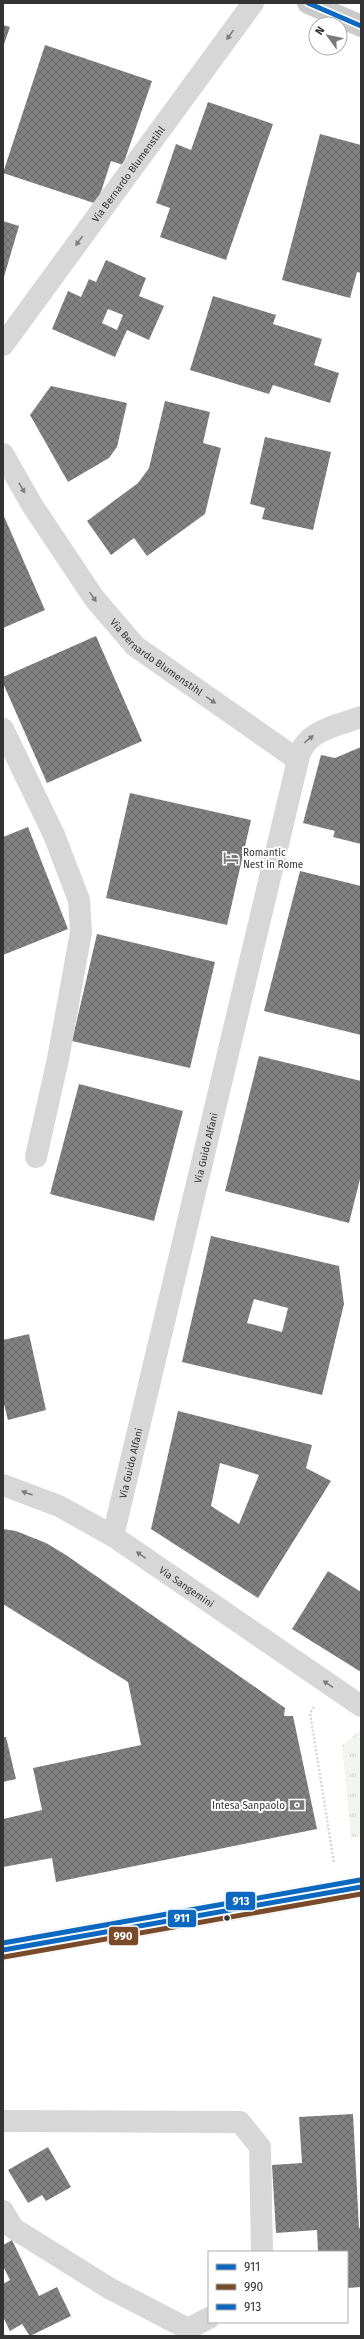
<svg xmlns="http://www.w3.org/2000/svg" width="364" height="2339" viewBox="0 0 364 2339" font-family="'Fira Sans',sans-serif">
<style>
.grass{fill:url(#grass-tufts)}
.building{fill:url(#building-cross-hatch);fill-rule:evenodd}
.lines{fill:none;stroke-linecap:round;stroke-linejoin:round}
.path{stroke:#d6d6d6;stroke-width:2.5;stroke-dasharray:2 2;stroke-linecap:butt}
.minor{stroke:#d7d7d7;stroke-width:22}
.major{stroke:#cacaca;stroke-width:22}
.bus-1-casing{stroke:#fff;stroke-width:8}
.bus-2-casing{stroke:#fff;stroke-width:8}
.bus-3-casing{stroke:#fff;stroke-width:8}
.bus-1{stroke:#0c69bf;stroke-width:5}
.bus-2{stroke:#7a4b2a;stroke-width:5}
.bus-3{stroke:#0c69bf;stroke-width:5}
.oneway{fill:#7d7d7d}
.bus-dot{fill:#333;stroke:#fff;stroke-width:1.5}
.labels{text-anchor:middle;stroke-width:4;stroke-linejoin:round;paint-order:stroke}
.street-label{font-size:10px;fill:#333;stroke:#fff}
.poi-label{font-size:10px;fill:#333;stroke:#fff;text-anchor:start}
.line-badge{stroke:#fff;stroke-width:1.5}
.badge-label{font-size:11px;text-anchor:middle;font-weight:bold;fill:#fff}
</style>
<defs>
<pattern id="grass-tufts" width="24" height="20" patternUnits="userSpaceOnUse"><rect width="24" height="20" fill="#f1f5ed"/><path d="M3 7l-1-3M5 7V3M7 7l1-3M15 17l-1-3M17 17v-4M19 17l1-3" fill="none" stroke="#cfd2cc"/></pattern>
<pattern id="building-cross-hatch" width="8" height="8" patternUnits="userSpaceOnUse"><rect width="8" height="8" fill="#818181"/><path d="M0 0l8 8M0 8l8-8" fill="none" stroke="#6a6a6a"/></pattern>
</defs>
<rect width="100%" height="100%" fill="#fff"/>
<polygon class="grass" points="359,1731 361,1731 361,1837 351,1837 342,1746"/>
<g class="building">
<polygon points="3,25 10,27 3,47"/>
<polygon points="45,45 152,81 123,165 111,161 97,204 3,173"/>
<polygon points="208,102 273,124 226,260 160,237 170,208 156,203 176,144 191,150"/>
<polygon points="320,134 361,145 361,273 357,272 350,298 282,280"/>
<polygon points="3,221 19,226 3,280"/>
<path d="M 106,260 L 146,278 L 139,296 L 164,306 L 149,340 L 127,330 L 115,357 L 52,329 L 68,291 L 81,297 L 89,279 L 96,282 ZM 108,309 L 123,315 L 117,330 L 102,323 Z"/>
<polygon points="213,296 276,315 273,324 322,339 314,365 339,373 330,403 273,385 269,394 190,370"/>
<polygon points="51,386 127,403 117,447 109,458 68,482 30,415"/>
<polygon points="165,401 210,412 203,443 221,448 205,514 147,556 134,538 111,555 87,521 138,483 149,468"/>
<polygon points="265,437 331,452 313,530 262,519 265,508 250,504"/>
<polygon points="3,514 45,610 3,628"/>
<polygon points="96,636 142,741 47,783 3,683 3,677"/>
<polygon points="361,747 361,844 333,837 335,831 303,823 321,755 335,758"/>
<polygon points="130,793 251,820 227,925 106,898"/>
<polygon points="28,827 68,929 3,955 3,837"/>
<polygon points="300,871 361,886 361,1035 264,1011"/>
<polygon points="97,934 215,962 190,1068 72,1041"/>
<polygon points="259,1056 361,1081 361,1175 349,1223 225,1191"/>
<polygon points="79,1084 183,1111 154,1221 50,1194"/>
<path d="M 211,1236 L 339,1266 L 344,1304 L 322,1395 L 182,1362 ZM 254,1299 L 288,1308 L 282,1332 L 247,1323 Z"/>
<polygon points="29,1334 46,1410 8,1420 3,1400 3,1340"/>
<path d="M 178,1411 L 312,1445 L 306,1468 L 331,1481 L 258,1598 L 151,1529 ZM 220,1463 L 259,1475 L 239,1524 L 211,1506 Z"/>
<polygon points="3,1529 16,1531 46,1543 66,1555 285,1708 284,1716 293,1716 317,1829 56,1882 52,1858 3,1867 3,1819 42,1810 33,1768 141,1745 128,1682 3,1604"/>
<polygon points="328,1571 361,1592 361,1672 292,1629"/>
<polygon points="3,1737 6,1737 16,1779 3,1782"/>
<polygon points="353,2114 359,2228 361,2228 361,2287 347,2288 347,2252 318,2252 317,2230 276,2233 272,2165 302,2163 299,2117"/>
<polygon points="48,2147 71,2187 46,2201 42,2195 28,2203 8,2170"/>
<polygon points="12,2240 39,2296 57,2287 71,2316 30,2336 22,2324 10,2331 3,2317 3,2284 10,2280 3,2266 3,2245"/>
</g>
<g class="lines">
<polyline class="path" points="314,1707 310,1713 334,1863"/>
<g class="minor">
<path id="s1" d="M 3,345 L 253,3"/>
<path id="s2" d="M 3,454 L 32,505 L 94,598 L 135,646 L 298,760 C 304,730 336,726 361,717"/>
<polyline points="3,729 54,835 79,900 81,932 58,1059 36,1157"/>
<path id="s3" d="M 3,1485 L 59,1506 L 113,1536 L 361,1706"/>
<path id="s4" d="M 113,1536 L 298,760"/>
<polyline points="3,2121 240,2122 260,2147 262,2252"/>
<polyline points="3,2211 13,2228 109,2288 188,2329 209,2318"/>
</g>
<g class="major">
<polyline points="308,3 361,26"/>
<polyline points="3,1950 361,1887"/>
</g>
<g class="bus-1-casing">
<g id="bus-1">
<polyline points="308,3 361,26"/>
<polyline points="3,1950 361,1887"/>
</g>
</g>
<g class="bus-2-casing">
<polyline id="bus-2" points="4,1957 361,1894"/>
</g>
<g class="bus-3-casing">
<polyline id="bus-3" points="3,1943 360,1880"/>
</g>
<use href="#bus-1" class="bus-1"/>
<use href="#bus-2" class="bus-2"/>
<use href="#bus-3" class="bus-3"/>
</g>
<defs><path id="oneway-solid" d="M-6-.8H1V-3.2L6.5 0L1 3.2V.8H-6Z"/></defs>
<g class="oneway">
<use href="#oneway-solid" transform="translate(230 35) rotate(126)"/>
<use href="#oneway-solid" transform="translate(79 241) rotate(126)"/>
<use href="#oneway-solid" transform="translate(22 488) rotate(60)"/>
<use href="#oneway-solid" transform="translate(93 597) rotate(55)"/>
<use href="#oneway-solid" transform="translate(211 700) rotate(34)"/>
<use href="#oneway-solid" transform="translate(309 739) rotate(-39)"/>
<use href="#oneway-solid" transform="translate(27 1493) rotate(-160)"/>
<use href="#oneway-solid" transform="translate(141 1555) rotate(-145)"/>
<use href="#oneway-solid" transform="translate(328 1684) rotate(-146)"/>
</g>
<defs>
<g id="hotel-bare" transform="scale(1.2)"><path d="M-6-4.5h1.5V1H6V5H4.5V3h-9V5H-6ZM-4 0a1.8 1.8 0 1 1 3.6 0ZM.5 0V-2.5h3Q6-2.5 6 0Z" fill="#7a7a7a" stroke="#fff" stroke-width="2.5" paint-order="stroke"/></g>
<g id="bank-bare" transform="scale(1.2)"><path d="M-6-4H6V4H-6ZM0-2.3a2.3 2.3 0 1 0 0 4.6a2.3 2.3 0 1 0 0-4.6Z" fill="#7a7a7a" stroke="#fff" stroke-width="2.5" paint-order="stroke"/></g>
</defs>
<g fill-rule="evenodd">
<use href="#hotel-bare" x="231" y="858"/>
<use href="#bank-bare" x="297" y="1805"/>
</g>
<circle class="bus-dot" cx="227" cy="1918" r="3.5"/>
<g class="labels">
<g class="street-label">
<text dy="4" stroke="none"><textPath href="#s1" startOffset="212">Via Bernardo Blumenstihl</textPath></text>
<text dy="4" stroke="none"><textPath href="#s2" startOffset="257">Via Bernardo Blumenstihl</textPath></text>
<text dy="4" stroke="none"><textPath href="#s4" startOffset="399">Via Guido Alfani</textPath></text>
<text dy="4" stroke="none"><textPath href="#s4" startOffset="75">Via Guido Alfani</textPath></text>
<text dy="4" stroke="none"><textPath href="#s3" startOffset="211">Via Sangemini</textPath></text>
</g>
<g class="poi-label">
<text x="243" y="856">Romantic<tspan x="243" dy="12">Nest in Rome</tspan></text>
<text x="285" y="1809" text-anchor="end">Intesa Sanpaolo</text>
</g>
</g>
<g class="line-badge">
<rect x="225" y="1891" width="31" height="20" rx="4" fill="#0c69bf"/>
<rect x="167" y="1909" width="30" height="19" rx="4" fill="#0c69bf"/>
<rect x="108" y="1926" width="31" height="20" rx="4" fill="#7a4b2a"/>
</g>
<g class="badge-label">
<text x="241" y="1905">913</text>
<text x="182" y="1922">911</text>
<text x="123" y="1940">990</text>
</g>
<rect width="364" height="2339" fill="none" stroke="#333333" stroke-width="8"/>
<rect x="208" y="2251" width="140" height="72" fill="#ffffff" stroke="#adadad"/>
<rect x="216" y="2264" width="20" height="6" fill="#0c69bf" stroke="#adadad"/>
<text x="244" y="2271" font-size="12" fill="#333333">911</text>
<rect x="216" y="2284" width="20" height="6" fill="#7a4b2a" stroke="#adadad"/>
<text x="244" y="2291" font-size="12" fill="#333333">990</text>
<rect x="216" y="2304" width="20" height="6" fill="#0c69bf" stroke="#adadad"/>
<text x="244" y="2311" font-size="12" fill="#333333">913</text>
<g transform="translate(328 36) rotate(303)"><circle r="19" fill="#ffffff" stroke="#adadad"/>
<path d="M0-3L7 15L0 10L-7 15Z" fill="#7a7a7a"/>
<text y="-6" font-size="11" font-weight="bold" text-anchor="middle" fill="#333333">N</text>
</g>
</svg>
